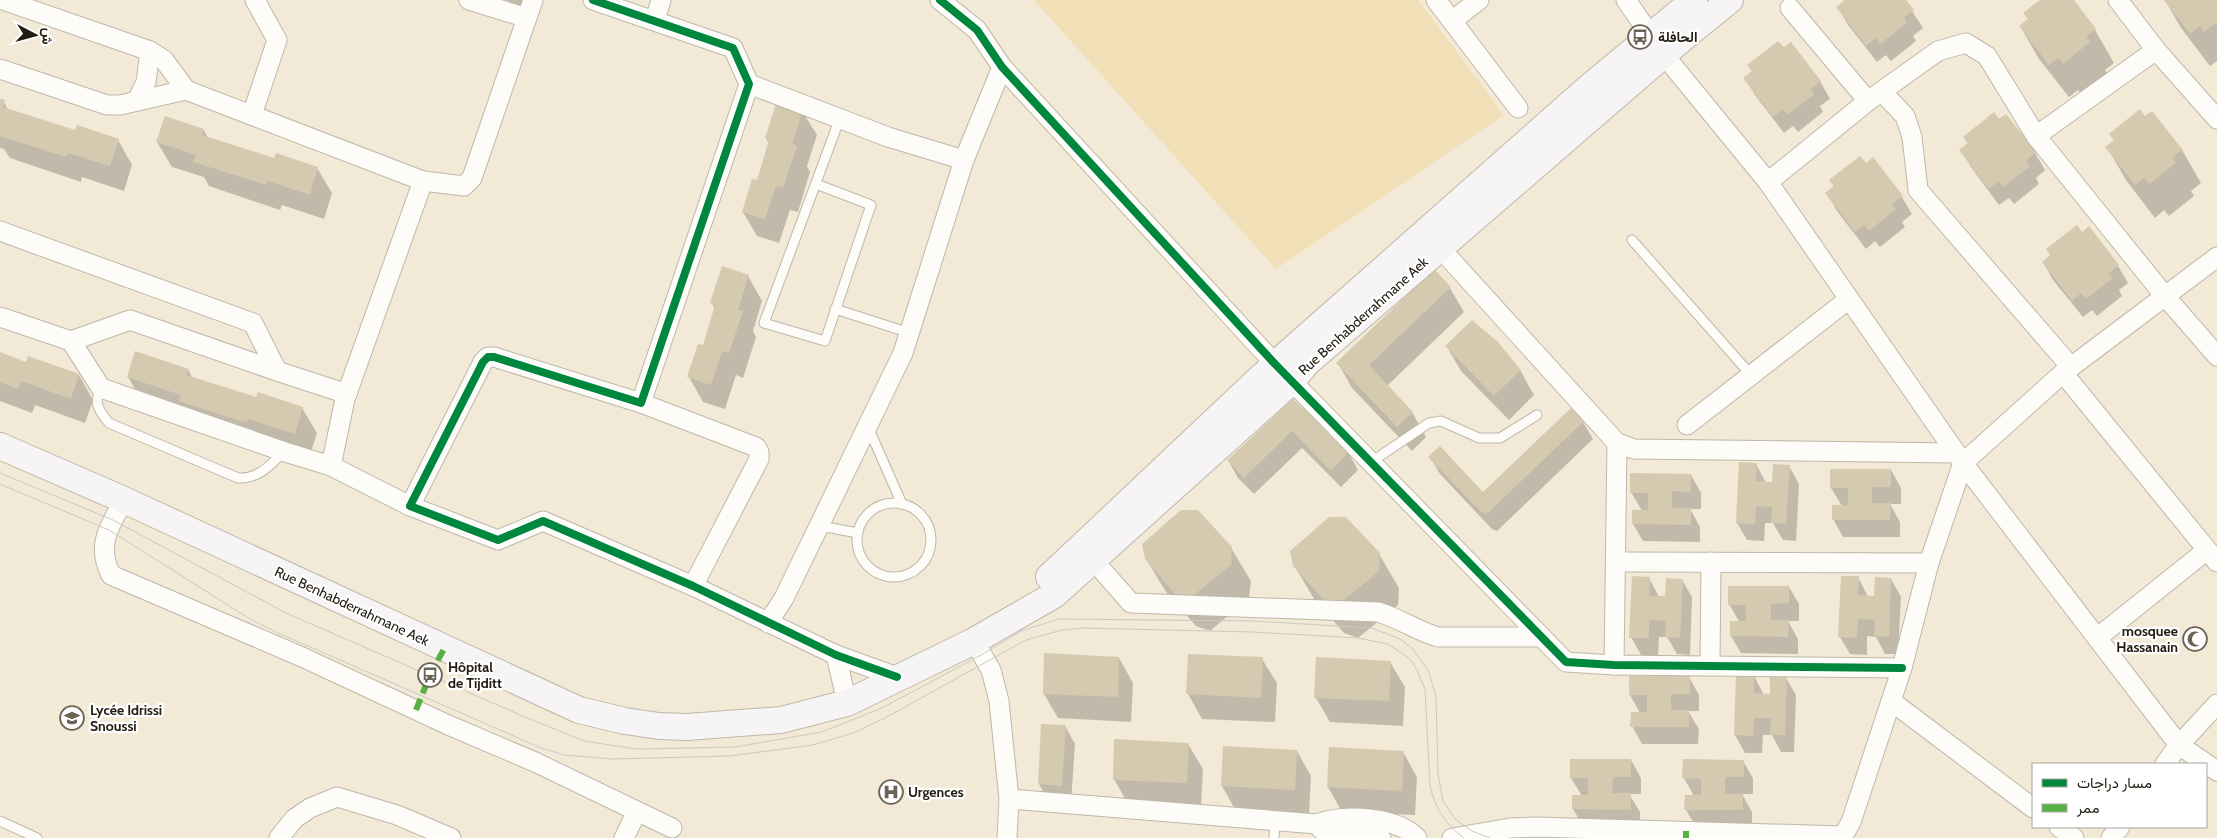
<svg xmlns="http://www.w3.org/2000/svg" width="2217" height="838" viewBox="0 0 2217 838" font-family="Cabin,Vazirmatn,sans-serif">
<style>
.green{fill:#f1dfb8}
.shadow{fill:#0003}
.building{fill:#d5c9b0}
.lines{fill:none;stroke-linecap:round;stroke-linejoin:round}
.lane-casing{stroke:#beb8a9;stroke-width:11}
.street-casing{stroke:#beb8a9;stroke-width:21}
.secondary-casing{stroke:#beb8a9;stroke-width:28}
.lane{stroke:#fdfcf9;stroke-width:9}
.street{stroke:#fdfcf9;stroke-width:19}
.secondary{stroke:#f7f4f5;stroke-width:26}
.tram{stroke:#cbc9c3;stroke-width:1}
.quiet{stroke:#55b144;stroke-width:6;stroke-dasharray:12 6;stroke-linecap:butt}
.cycleway-casing{stroke:#fff;stroke-width:11}
.cycleway{stroke:#00873e;stroke-width:8}
.labels{text-anchor:middle;stroke-width:4.5;stroke-linejoin:round;paint-order:stroke}
.poi-label{font-size:14px;font-weight:bold;fill:#231d11;stroke:#fff;text-anchor:start}
.street-label{font-size:14px;fill:#231d11;stroke:#fff}
</style>
<rect width="100%" height="100%" fill="#f2e9d6"/>
<polygon class="green" points="1034,0 1418,0 1504,115 1276,269"/>
<g class="shadow">
<polygon points="506,0 523,0 520,6"/>
<polygon points="1845,0 1905,0 1923,28 1913,36 1916,41 1891,61 1886,55 1877,62 1848,25 1838,7"/>
<polygon points="2042,0 2072,0 2095,30 2114,63 2105,70 2108,76 2083,96 2078,90 2069,97 2039,59 2020,26 2029,20 2025,14"/>
<polygon points="2165,0 2217,0 2217,61 2210,66 2181,28"/>
<polygon points="1745,78 1820,81 1830,99 1820,106 1823,112 1798,132 1793,126 1784,133 1755,95"/>
<polygon points="0,100 4,102 8,110 76,132 118,140 132,165 124,191 82,177 81,182 10,158 4,149 0,148"/>
<polygon points="802,111 817,135 807,166 810,172 798,212 790,210 779,243 757,236 743,212 758,181 769,144 766,138"/>
<polygon points="2006,115 2035,153 2045,170 2036,178 2039,184 2014,204 2009,198 1999,205 1971,167 1961,150 1968,144 1964,137"/>
<polygon points="2145,118 2182,150 2201,183 2191,191 2194,196 2169,216 2164,210 2155,218 2126,180 2107,147"/>
<polygon points="204,130 208,138 275,160 317,168 332,193 324,219 282,205 280,210 209,186 204,177 172,167 157,142"/>
<polygon points="1831,181 1902,197 1912,214 1902,222 1905,227 1880,247 1875,241 1866,249 1837,211 1827,193 1834,187"/>
<polygon points="2082,233 2118,266 2128,283 2119,290 2122,296 2097,316 2092,310 2083,317 2053,280 2043,262"/>
<polygon points="748,276 762,301 753,331 756,337 743,378 736,375 725,409 703,402 689,377 703,347 715,309 712,303"/>
<polygon points="1450,288 1464,312 1387,386 1412,412 1426,437 1412,451 1352,388 1338,363"/>
<polygon points="1447,347 1520,370 1534,395 1509,420 1461,371"/>
<polygon points="0,354 27,363 79,375 93,400 85,423 35,405 32,413 0,401"/>
<polygon points="188,370 193,378 257,399 302,408 317,433 309,458 143,402 128,377"/>
<polygon points="1293,401 1348,452 1358,470 1341,487 1302,448 1254,494 1238,478 1228,460"/>
<polygon points="1571,410 1583,422 1593,439 1497,531 1492,529 1440,474 1430,457 1483,494"/>
<polygon points="1756,464 1766,483 1773,484 1789,466 1799,484 1796,541 1783,540 1773,523 1765,523 1764,541 1747,540 1737,523"/>
<polygon points="1891,470 1901,488 1901,504 1890,504 1900,522 1900,537 1843,537 1833,519 1842,506 1831,488"/>
<polygon points="1691,475 1701,493 1701,509 1690,509 1700,527 1700,542 1643,541 1633,524 1642,511 1631,492"/>
<polygon points="1231,548 1251,581 1249,598 1210,631 1196,626 1166,592 1146,559"/>
<polygon points="1379,554 1399,588 1398,605 1358,638 1344,633 1314,599 1294,565"/>
<polygon points="1858,577 1868,597 1875,597 1891,579 1901,597 1898,654 1885,654 1876,637 1867,636 1867,655 1850,654 1840,637"/>
<polygon points="1649,578 1659,597 1667,598 1682,580 1692,597 1690,655 1677,654 1667,637 1659,637 1658,655 1641,655 1631,637"/>
<polygon points="1789,587 1799,604 1799,621 1788,621 1798,639 1798,654 1741,653 1731,636 1740,623 1729,604"/>
<polygon points="1119,658 1133,683 1131,722 1058,718 1044,694"/>
<polygon points="1262,659 1277,683 1275,722 1202,719 1188,694"/>
<polygon points="1390,662 1405,687 1403,726 1330,722 1316,698"/>
<polygon points="1738,675 1754,676 1764,695 1771,695 1786,678 1796,695 1794,752 1781,752 1772,735 1763,735 1762,753 1745,753 1735,735"/>
<polygon points="1689,677 1699,695 1699,711 1688,711 1699,729 1698,744 1642,744 1632,726 1640,713 1630,695"/>
<polygon points="1043,725 1065,726 1075,744 1071,803 1049,802 1039,784"/>
<polygon points="1188,744 1203,769 1201,807 1128,804 1114,779"/>
<polygon points="1224,747 1297,751 1311,776 1309,814 1236,811 1222,786"/>
<polygon points="1403,752 1417,777 1415,815 1342,812 1328,787"/>
<polygon points="1631,760 1641,778 1641,794 1629,794 1640,812 1640,827 1583,826 1573,809 1582,796 1571,778"/>
<polygon points="1743,761 1753,778 1753,794 1742,794 1752,812 1752,827 1696,827 1686,810 1694,796 1684,778"/>
</g>
<g class="building">
<polygon points="1845,0 1906,0 1914,10 1904,18 1907,23 1880,44 1876,38 1866,46 1836,7"/>
<polygon points="2040,0 2074,0 2096,29 2086,37 2090,42 2063,64 2058,58 2049,65 2019,26 2028,19 2023,13"/>
<polygon points="2164,0 2217,0 2217,22 2204,32 2200,26 2190,34"/>
<polygon points="1778,41 1784,47 1791,42 1821,81 1811,89 1814,94 1787,115 1783,109 1773,117 1743,78 1752,71 1747,65"/>
<polygon points="0,99 5,100 3,107 75,130 77,125 119,139 110,166 68,153 66,157 0,136"/>
<polygon points="777,101 803,110 792,144 797,146 783,188 776,186 765,219 742,212 752,179 757,180 769,140 765,138"/>
<polygon points="2140,109 2145,116 2152,111 2183,150 2172,157 2176,163 2149,184 2144,178 2135,185 2105,147 2114,140 2109,134"/>
<polygon points="1994,112 1999,119 2006,114 2036,152 2026,161 2030,166 2003,187 1998,181 1989,189 1959,150 1968,143 1963,137"/>
<polygon points="165,116 204,129 202,135 274,158 276,153 318,167 310,195 268,181 266,185 193,162 196,155 156,142"/>
<polygon points="1860,156 1866,163 1873,157 1903,196 1892,204 1896,209 1869,231 1864,225 1855,232 1825,193 1834,186 1829,180"/>
<polygon points="2077,225 2082,232 2089,226 2119,265 2109,273 2113,278 2086,299 2081,293 2072,301 2042,262 2050,255 2046,249"/>
<polygon points="722,266 749,275 738,310 743,311 729,353 722,351 711,385 687,377 698,344 703,345 715,305 710,303"/>
<polygon points="1434,269 1451,287 1369,365 1413,412 1397,427 1336,363"/>
<polygon points="1472,320 1498,342 1521,370 1494,396 1445,346"/>
<polygon points="135,351 189,369 186,375 256,397 258,392 303,407 295,434 248,419 247,423 179,401 181,395 127,377"/>
<polygon points="0,352 26,362 28,356 79,374 71,399 21,381 18,389 0,382"/>
<polygon points="1293,399 1349,451 1331,471 1292,431 1244,478 1227,460"/>
<polygon points="1571,408 1584,421 1487,514 1481,512 1428,457 1440,446 1483,492"/>
<polygon points="1739,462 1757,463 1756,481 1772,482 1773,464 1790,465 1786,524 1771,523 1772,507 1756,506 1755,524 1736,523"/>
<polygon points="1830,469 1891,469 1891,487 1872,487 1872,503 1891,503 1890,520 1832,520 1832,505 1848,505 1848,488 1830,488"/>
<polygon points="1630,473 1691,474 1691,492 1672,491 1672,508 1691,508 1691,525 1632,524 1632,510 1648,510 1648,493 1630,493"/>
<polygon points="1181,510 1198,510 1232,547 1231,565 1190,598 1175,594 1145,559 1142,544"/>
<polygon points="1329,517 1346,517 1380,553 1379,571 1338,605 1324,600 1293,566 1290,551"/>
<polygon points="1632,576 1650,577 1649,596 1665,596 1666,578 1683,579 1680,638 1665,637 1666,621 1649,620 1649,638 1629,638"/>
<polygon points="1841,576 1859,576 1858,595 1874,596 1875,577 1891,578 1889,637 1874,636 1875,620 1858,619 1857,638 1838,637"/>
<polygon points="1728,586 1789,586 1789,603 1771,604 1771,620 1789,620 1788,637 1730,636 1730,621 1746,621 1746,605 1728,605"/>
<polygon points="1044,653 1119,657 1118,697 1043,694"/>
<polygon points="1188,654 1263,657 1261,698 1186,694"/>
<polygon points="1316,657 1391,661 1389,701 1314,698"/>
<polygon points="1736,674 1754,674 1754,693 1770,694 1770,676 1787,676 1785,735 1770,735 1771,718 1754,718 1753,736 1734,735"/>
<polygon points="1629,676 1690,676 1690,694 1671,694 1671,710 1689,710 1689,727 1630,727 1631,712 1647,712 1647,695 1629,695"/>
<polygon points="1041,724 1066,725 1062,786 1038,784"/>
<polygon points="1114,739 1189,743 1187,783 1113,780"/>
<polygon points="1223,746 1297,750 1295,790 1221,786"/>
<polygon points="1329,747 1404,751 1402,791 1327,787"/>
<polygon points="1570,759 1631,759 1631,777 1613,777 1612,793 1631,793 1631,810 1572,809 1572,795 1588,795 1588,778 1570,778"/>
<polygon points="1683,759 1744,760 1744,777 1725,777 1725,794 1743,794 1743,810 1684,810 1685,795 1701,795 1701,779 1682,778"/>
</g>
<g class="lines">
<g class="lane-casing">
<g id="lane">
<polyline points="816,184 871,205 825,341 764,323 840,118"/>
<polyline points="1632,240 1751,375"/>
<polyline points="835,309 910,333"/>
<path d="M 101,388 C 93,404 99,410 109,423 L 238,478 C 259,479 270,465 284,452"/>
<polyline points="868,427 902,504"/>
<polyline points="1371,462 1429,423 1441,421 1479,438 1500,438 1537,415"/>
<circle cx="894" cy="540" r="37"/>
<polyline points="820,526 858,533"/>
<polyline points="0,821 37,838"/>
<polyline points="1274,838 1275,820"/>
</g>
</g>
<g class="street-casing">
<g id="street">
<polyline points="3,0 150,51 164,60 186,90 423,181 464,186 472,178 533,0"/>
<polyline points="469,0 527,18"/>
<polyline points="593,0 733,48 749,84 641,403 494,357 488,357 483,362 410,506 498,540 543,521 693,586 836,655 897,677"/>
<polyline points="940,0 977,30 1002,67 1275,364 1566,662 1614,665 1902,668"/>
<polyline points="1436,0 1518,108"/>
<polyline points="1626,0 1664,55 1768,182 1963,463 2179,745 2217,771"/>
<polyline points="2118,0 2156,50 2217,119"/>
<polyline points="1790,8 1868,101"/>
<polyline points="655,20 661,0"/>
<polyline points="1452,21 1479,0"/>
<polyline points="0,69 107,105 120,105 186,90"/>
<polyline points="749,84 888,137 964,160"/>
<polyline points="1882,92 1905,116 1912,137 1918,190 2071,367"/>
<polyline points="137,101 146,82 150,51"/>
<polyline points="252,115 277,40 255,0"/>
<polyline points="2036,136 2156,50"/>
<polyline points="1768,182 1868,101 1938,51 1966,43 1987,56 2036,136 2164,295 2217,356"/>
<polyline points="0,231 253,323 277,371 347,394"/>
<polyline points="1440,248 1617,443 1614,665"/>
<polyline points="0,317 71,341 130,320 277,371"/>
<polyline points="71,341 101,388 285,452 331,466"/>
<polyline points="2063,373 2217,562"/>
<polyline points="641,403 756,447 759,452 759,459 693,586"/>
<polyline points="1687,425 1849,299"/>
<polyline points="1617,443 1634,449 1955,453"/>
<path d="M 124,500 C 109,527 96,545 111,575 L 302,657 L 446,724 L 535,762 L 672,828"/>
<polyline points="410,506 331,466 345,399 423,181"/>
<path d="M 1094,561 L 1131,603 L 1378,612 C 1399,618 1417,631 1438,637 L 1542,637"/>
<polyline points="1617,562 1929,563"/>
<polyline points="768,623 784,598 903,353 964,160 1002,67"/>
<polyline points="2097,638 2207,550"/>
<polyline points="974,641 991,670 999,701 1009,799 1007,838"/>
<polyline points="836,655 847,703"/>
<polyline points="1710,666 1711,562"/>
<polyline points="1891,701 2033,808"/>
<polyline points="2165,764 2179,745 2217,704"/>
<path d="M 1009,799 L 1317,824 C 1344,814 1396,816 1417,838"/>
<polyline points="1317,824 1321,829 1328,832 1381,838"/>
<polyline points="2059,827 2074,838"/>
<polyline points="279,838 294,819 310,808 337,797 397,815 451,838"/>
<polyline points="624,838 637,811"/>
<polyline points="1452,838 1510,828 1536,827 1843,836 1851,822 1902,668 1929,563 1963,463 2063,373 2217,257"/>
<polyline points="2111,838 2120,827"/>
</g>
</g>
<g class="secondary-casing">
<g id="secondary">
<polyline points="0,446 124,500 579,710 625,721 659,726 687,727 781,720 847,703 974,641 1054,595 1292,381 1307,363 1682,39 1730,0"/>
<polyline points="1049,577 1261,377 1587,89 1694,0"/>
</g>
</g>
<use href="#lane" class="lane"/>
<use href="#street" class="street"/>
<use href="#secondary" class="secondary"/>
<g class="tram">
<polyline points="0,473 113,520 286,613 525,717 584,741 636,749 735,747 822,732 882,708 983,654 1021,631 1059,619 1253,621 1372,628 1400,639 1412,648 1428,670 1436,696 1438,774 1443,801 1455,819 1472,831 1490,838"/>
<path d="M 0,484 L 109,530 L 250,619 L 276,632 L 541,748 L 564,755 L 613,759 L 730,756 L 813,745 L 853,733 L 885,718 L 1026,640 L 1062,630 L 1082,628 L 1253,632 L 1358,638 L 1388,644 L 1410,659 L 1417,670 L 1425,689 L 1430,786 C 1435,808 1445,824 1464,838"/>
</g>
<g class="quiet">
<polyline points="416,710 430,675 444,649"/>
<polyline points="1686,838 1686,831"/>
</g>
<g class="cycleway-casing">
<g id="cycleway">
<polyline points="593,0 733,48 749,84 641,403 494,357 488,357 483,362 410,506 498,540 543,521 693,586 836,655 897,677"/>
<polyline points="940,0 977,30 1002,67 1275,364 1566,662 1614,665 1902,668"/>
</g>
</g>
<use href="#cycleway" class="cycleway"/>
</g>
<defs>
<g id="bus-ring" transform="scale(1.25)"><circle r="9.5" fill="#fff" stroke="#6b6456" stroke-width="1.5"/><path d="M-5-6H5V4H4V6H2V4H-2V6H-4V4H-5ZM-3.5-4V0h7V-4ZM-3.5 1.2v1.5H-2V1.2ZM2 1.2v1.5H3.5V1.2Z" fill="#6b6456"/></g>
<g id="mosque-ring" transform="scale(1.25)"><circle r="9.5" fill="#fff" stroke="#6b6456" stroke-width="1.5"/><path d="M3.5-4.9A6 6 0 1 0 3.5 4.9A5 5 0 1 1 3.5-4.9Z" fill="#6b6456"/></g>
<g id="school-ring" transform="scale(1.25)"><circle r="9.5" fill="#fff" stroke="#6b6456" stroke-width="1.5"/><path d="M0-5L7-2L0 1L-7-2ZM-4 1L0 2.5L4 1V4Q0 6-4 4Z" fill="#6b6456"/></g>
<g id="hospital-ring" transform="scale(1.25)"><circle r="9.5" fill="#fff" stroke="#6b6456" stroke-width="1.5"/><path d="M-5-5h3v3.5h4V-5h3V5h-3V1.5h-4V5h-3Z" fill="#6b6456"/></g>
</defs>
<g fill-rule="evenodd">
<use href="#bus-ring" x="1640" y="37"/>
<use href="#mosque-ring" x="2195" y="639"/>
<use href="#bus-ring" x="430" y="675"/>
<use href="#school-ring" x="72" y="718"/>
<use href="#hospital-ring" x="891" y="792"/>
</g>
<g class="labels">
<g class="poi-label">
<text x="1658" y="42">الحافلة</text>
<text x="2178" y="636" text-anchor="end">mosquee<tspan x="2178" dy="16">Hassanain</tspan></text>
<text x="448" y="672">Hôpital<tspan x="448" dy="16">de Tijditt</tspan></text>
<text x="90" y="715">Lycée Idrissi<tspan x="90" dy="16">Snoussi</tspan></text>
<text x="908" y="797">Urgences</text>
</g>
<g class="street-label">
<text transform="translate(1363 316) rotate(-42)" y="5">Rue Benhabderrahmane Aek</text>
<text transform="translate(352 606) rotate(25)" y="5">Rue Benhabderrahmane Aek</text>
</g>
</g>
<rect x="2032" y="763" width="175" height="65" fill="#ffffff" stroke="#a7a5a0"/>
<rect x="2042" y="779" width="25" height="8" fill="#00873e" stroke="#a7a5a0"/>
<text x="2077" y="788" font-size="15" fill="#231d11">مسار دراجات</text>
<rect x="2042" y="804" width="25" height="8" fill="#55b144" stroke="#a7a5a0"/>
<text x="2077" y="813" font-size="15" fill="#231d11">ممر</text>
<g transform="translate(35 35) rotate(96)" stroke="#ffffff" stroke-width="4" paint-order="stroke">
<path d="M0-4L9 19L0 12L-9 19Z" fill="#231d11"/>
<text y="-8" font-size="14" font-weight="bold" text-anchor="middle" fill="#231d11">ش</text>
</g>
</svg>
